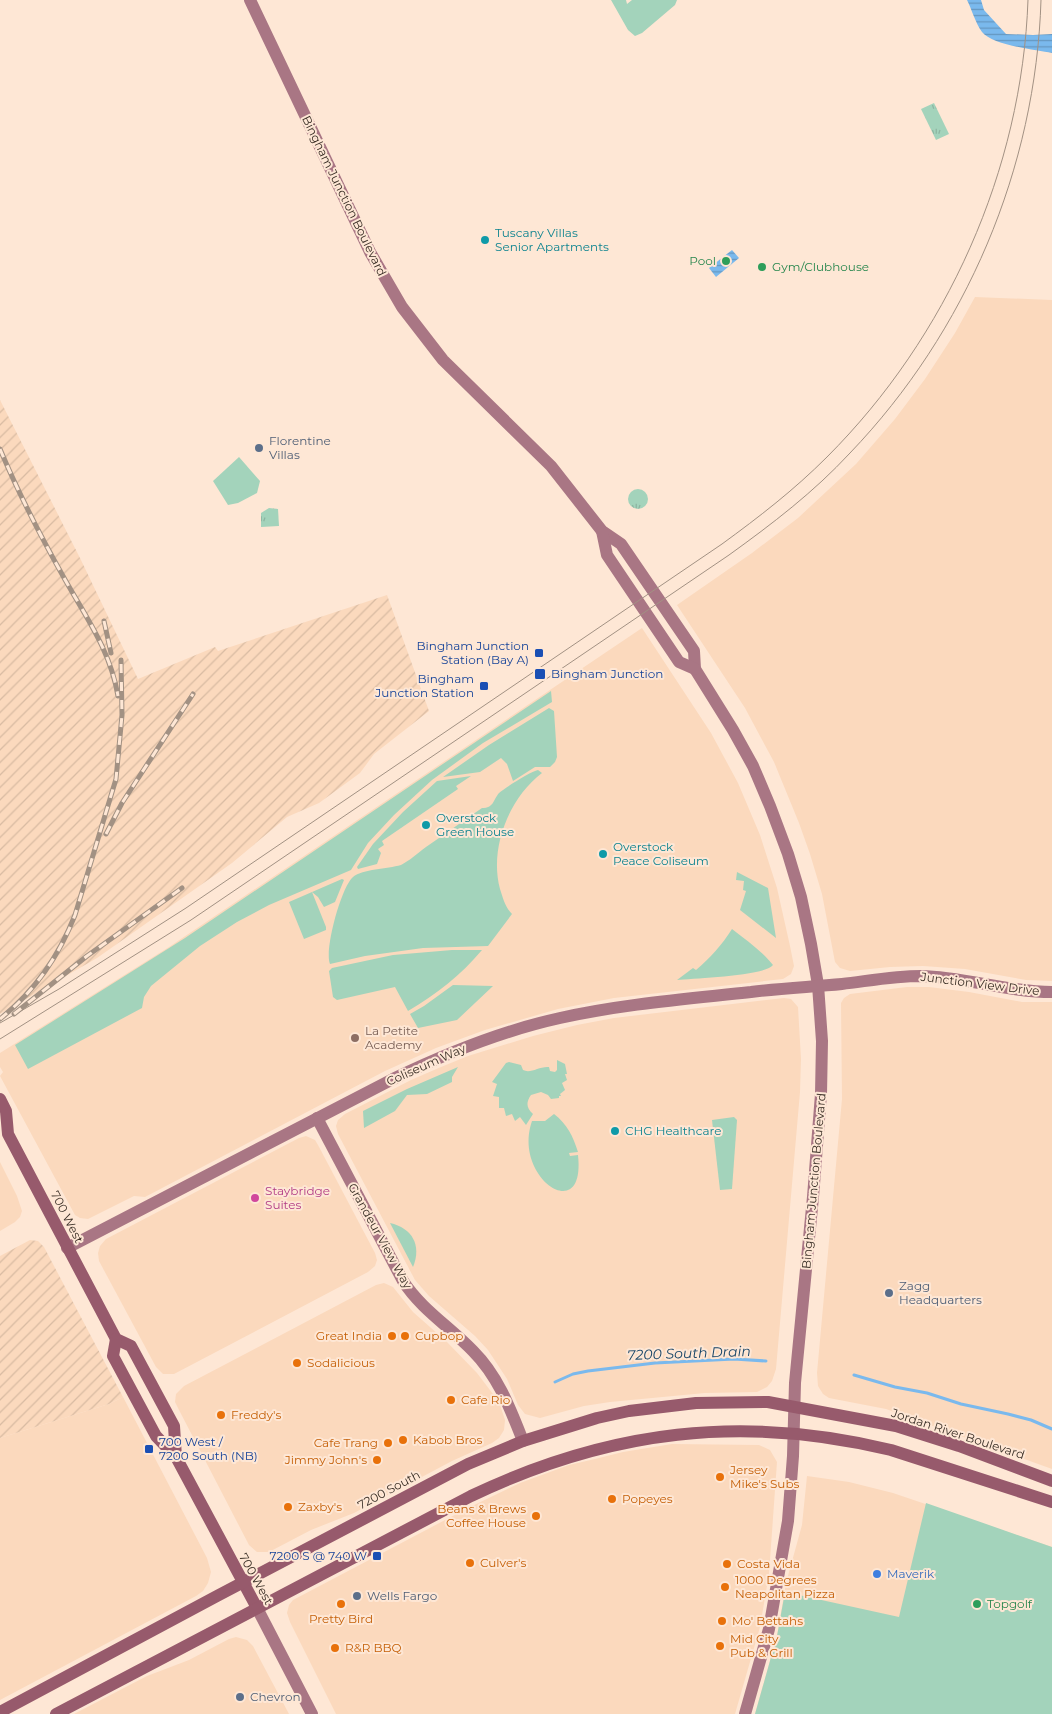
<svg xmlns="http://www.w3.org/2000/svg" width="1052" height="1714" viewBox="0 0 1052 1714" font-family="Montserrat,sans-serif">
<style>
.built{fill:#fbd9bd}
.industrial{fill:url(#industrial-furrows)}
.green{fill:#a3d3bb}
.park{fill:url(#park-tufts)}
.water{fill:url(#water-rules)}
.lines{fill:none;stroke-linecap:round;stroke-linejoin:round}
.stream{stroke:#7ab9ed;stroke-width:3}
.secondary{stroke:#a97684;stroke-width:12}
.primary{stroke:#975a6c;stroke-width:12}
.tram{stroke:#a29183;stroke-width:1}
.rail-casing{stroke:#a29183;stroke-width:5}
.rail{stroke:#fee7d5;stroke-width:3;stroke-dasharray:9;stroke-linecap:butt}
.culture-dot{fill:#0f9aa8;stroke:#fee7d5;stroke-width:2}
.leisure-dot{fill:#2e9e5b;stroke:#fee7d5;stroke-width:2}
.service-dot{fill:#5c6f8a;stroke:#fee7d5;stroke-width:2}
.transit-dot{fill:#1a4fb4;stroke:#fee7d5;stroke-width:2}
.education-dot{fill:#8d6e63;stroke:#fee7d5;stroke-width:2}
.hotel-dot{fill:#d1479c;stroke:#fee7d5;stroke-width:2}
.food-dot{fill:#e8710a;stroke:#fee7d5;stroke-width:2}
.shop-dot{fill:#3f7fe0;stroke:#fee7d5;stroke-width:2}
.labels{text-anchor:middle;stroke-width:4;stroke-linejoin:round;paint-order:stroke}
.street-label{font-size:12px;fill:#3a2f26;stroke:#fee7d5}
.culture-label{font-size:12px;fill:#0d838f;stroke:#fee7d5;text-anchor:start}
.leisure-label{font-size:12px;fill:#27864d;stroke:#fee7d5;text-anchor:start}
.service-label{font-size:12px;fill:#4e5e75;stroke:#fee7d5;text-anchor:start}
.transit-label{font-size:12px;fill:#164399;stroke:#fee7d5;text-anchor:end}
.education-label{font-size:12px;fill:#785e54;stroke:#fee7d5;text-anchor:start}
.hotel-label{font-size:12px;fill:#b23c85;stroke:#fee7d5;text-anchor:start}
.food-label{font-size:12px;fill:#c56008;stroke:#fee7d5;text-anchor:start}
.shop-label{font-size:12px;fill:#366cbe;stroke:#fee7d5;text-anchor:start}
.water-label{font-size:14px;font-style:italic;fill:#154366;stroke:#fee7d5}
</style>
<defs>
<pattern id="industrial-furrows" width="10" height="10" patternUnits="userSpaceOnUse" patternTransform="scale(1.25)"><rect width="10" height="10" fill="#fbd9bd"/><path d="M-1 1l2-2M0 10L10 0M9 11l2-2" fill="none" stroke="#d8bba2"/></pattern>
<pattern id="park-tufts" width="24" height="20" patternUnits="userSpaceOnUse" patternTransform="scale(1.25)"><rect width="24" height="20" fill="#a3d3bb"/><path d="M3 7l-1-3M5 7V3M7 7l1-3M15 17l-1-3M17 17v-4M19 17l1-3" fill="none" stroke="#8db5a1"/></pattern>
<pattern id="water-rules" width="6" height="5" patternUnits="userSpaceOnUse" patternTransform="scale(1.25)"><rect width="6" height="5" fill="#7ab9ed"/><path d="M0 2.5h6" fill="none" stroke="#6597c0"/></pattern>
</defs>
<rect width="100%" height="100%" fill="#fee7d5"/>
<g class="built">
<polygon points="975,297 1052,300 1052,981 1026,980 965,969 923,966 890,967 850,971 840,968 835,962 822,894 810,854 799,823 774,762 745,708 677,605 752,553 798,518 856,464 895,419 925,379 955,333"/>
<polygon points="642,628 711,733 738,783 760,835 777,888 790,946 794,966 791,974 783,979 614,998 558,1009 485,1030 436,1048 385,1071 145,1197 134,1196 88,1219 80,1218 75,1215 0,1076 3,1072 0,1067 0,1053 169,947"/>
<polygon points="907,987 929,987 969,992 1022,1002 1052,1002 1052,1469 886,1409 829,1398 823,1394 818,1386 817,1373 842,1099 841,1003 844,998 850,994"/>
<polygon points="784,998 791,999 798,1007 801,1059 800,1092 776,1369 772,1381 767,1387 757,1392 705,1393 610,1402 584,1406 540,1418 525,1414 518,1405 507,1379 488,1350 475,1336 429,1296 415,1280 338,1134 336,1126 338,1120 345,1114 411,1080 441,1067 468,1056 533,1036 577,1025 614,1018"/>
<polygon points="306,1136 315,1140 318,1145 375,1253 377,1260 375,1266 368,1272 174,1374 163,1374 156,1367 99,1261 98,1253 100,1246 106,1239 299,1138"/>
<polygon points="0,1162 17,1196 22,1211 20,1217 15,1222 0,1231"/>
<polygon points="384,1283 393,1287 413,1312 447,1342 477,1373 499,1402 505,1420 504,1430 499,1438 492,1443 452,1461 354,1513 311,1530 269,1552 257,1552 249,1545 179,1410 175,1402 176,1394 184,1386 376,1285"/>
<polygon points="123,1397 207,1558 211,1572 208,1583 203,1591 196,1596 0,1700 0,1438 109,1404"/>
<polygon points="672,1444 759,1445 770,1450 777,1462 769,1574 760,1627 735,1714 336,1714 290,1622 287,1613 289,1605 293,1600 466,1509 520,1483 569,1465 595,1459 623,1452"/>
<polygon points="807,1476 849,1482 893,1493 1052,1547 1052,1714 755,1714 777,1636 786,1583 802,1525"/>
<polygon points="236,1637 247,1640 253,1646 289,1714 74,1714 147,1676 189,1660 229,1639"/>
</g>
<g class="industrial">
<polygon points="0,400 80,558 138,679 215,647 218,651 387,595 429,711 374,754 360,773 319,803 287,817 232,863 97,958 0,1014"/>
<polygon points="30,1240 38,1241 44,1247 123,1397 109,1404 0,1438 0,1256"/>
</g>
<g class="green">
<polygon points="611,0 626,0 627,4 632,0 677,0 675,5 642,33 635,36 628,30"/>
<polygon points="239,457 260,481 257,493 238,503 228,505 213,481"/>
<polygon points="551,691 552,702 483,743 432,780 394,815 368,843 351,870 269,905 237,922 200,946 151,986 144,997 142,1008 28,1069 15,1045 185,938"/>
<polygon points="549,708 554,711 557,757 555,762 550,767 535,767 513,781 507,764 501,758 480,772 443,777 489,745"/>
<path d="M 538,770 L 542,773 C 509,798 489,848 500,889 C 503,898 505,907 512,914 L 488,946 L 423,948 L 365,956 L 330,964 C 324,951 341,887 353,877 C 363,869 387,869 401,865 C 409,861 418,853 426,847 C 445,834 463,821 482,808 C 494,808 493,800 499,793 C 505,788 531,771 538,770 Z"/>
<polygon points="471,776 456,786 458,789 382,841 384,845 378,849 381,853 377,864 358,869 357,867 373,844 403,812 437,781"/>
<polygon points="737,872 768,888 776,938 740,910 746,891 743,890 744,881 736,880"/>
<polygon points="342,879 344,880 335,902 324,907 318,897 312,892 326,927 326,930 304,939 289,902"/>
<path d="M 732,929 C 746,940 762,951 773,965 C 765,976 694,978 677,980 L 693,968 L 696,970 C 710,958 722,945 732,929 Z"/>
<path d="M 452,950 L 482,950 C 461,975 437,994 408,1011 L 395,987 L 337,1000 L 333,997 L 329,971 L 332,968 L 393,955 Z"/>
<polygon points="453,985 493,986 457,1020 418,1028 410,1014 424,1006"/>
<path d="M 557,1060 L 565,1064 L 567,1074 L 565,1074 L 567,1080 L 562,1083 L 565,1090 L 560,1094 L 561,1096 L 559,1096 L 559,1098 L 551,1099 L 548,1095 L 541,1092 L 531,1095 C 526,1102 526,1108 533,1114 L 526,1125 L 520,1117 L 515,1121 L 512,1114 L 506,1116 L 504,1108 L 499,1108 L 499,1097 L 493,1096 L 497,1084 L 492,1082 L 506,1063 L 509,1062 L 521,1065 L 523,1070 C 531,1074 539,1066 549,1067 L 550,1071 L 555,1072 L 557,1070 Z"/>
<polygon points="458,1067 452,1077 452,1082 427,1094 407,1095 395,1111 364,1128 363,1111 407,1089"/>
<path d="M 554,1114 C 567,1124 573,1136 578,1152 L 569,1153 L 570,1156 L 578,1155 C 586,1227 512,1178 532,1121 L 545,1121 Z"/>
<polygon points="734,1117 737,1120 732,1189 720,1190 712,1120"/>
<path d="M 390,1223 C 412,1228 422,1245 413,1267 Z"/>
<polygon points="926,1503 1052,1547 1052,1714 755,1714 777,1636 785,1592 899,1617"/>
</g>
<g class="park">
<polygon points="934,103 949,134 936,140 921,109"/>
<circle cx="638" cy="499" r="10"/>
<polygon points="269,508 278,509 279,526 261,527 261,513"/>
</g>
<g class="water">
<path d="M 967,0 L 981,0 L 984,10 L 1006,34 L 1033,35 L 1052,34 L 1052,53 C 1035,50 992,45 982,32 C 975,22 972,10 967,0 Z"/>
<polygon points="732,250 739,258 716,277 709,268"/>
</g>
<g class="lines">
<g class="stream">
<polyline points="854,1375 895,1387 927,1393 961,1404 1008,1414 1031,1420 1052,1429"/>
<polyline points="555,1382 573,1374 588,1371 655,1363 734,1359 766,1361"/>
</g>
<g class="secondary">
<polyline points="250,0 370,252 402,307 443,360 551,466 602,531 621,544 694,651 695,669 733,730 753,766 770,806 788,854 801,897 811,944 818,985 822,1041 821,1094 813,1197 795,1383 793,1456 788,1521 769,1629 745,1714"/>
<polyline points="602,531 607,555 679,662 695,669"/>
<path d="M 317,1118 L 403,1281 C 421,1309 450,1327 473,1351 C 498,1376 510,1408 523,1441"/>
<path d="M 67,1248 L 393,1079 C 447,1053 501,1031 560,1018 C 622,1004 687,999 751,992 C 781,988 811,987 842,984 C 868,981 894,976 921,976 C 965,977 1007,992 1052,992"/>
<polyline points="257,1608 312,1714"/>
</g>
<g class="primary">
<polyline points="0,1099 6,1111 8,1134 116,1339 131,1346 174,1426 176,1457"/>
<polyline points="116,1339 113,1356 156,1436 176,1457 257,1608"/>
<polyline points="0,1712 217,1596 468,1464 523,1441 597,1418 629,1411 696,1403 768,1402 896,1426 959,1446 1052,1481"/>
<path d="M 56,1714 L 471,1496 C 609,1430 743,1414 891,1450 L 1052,1502"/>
</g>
<g class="tram">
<path d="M 0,1023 L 59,989 L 186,908 L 722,544 C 759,517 794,490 827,457 C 947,337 1022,170 1028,0"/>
<path d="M 0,1039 L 191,920 L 729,555 C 772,524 814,492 850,453 C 966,332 1036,168 1041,0"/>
</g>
<g class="rail-casing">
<g id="rail">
<path d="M 0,449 C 18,492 40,535 63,576 C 85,616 110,649 118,696"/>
<polyline points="104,621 111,653"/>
<polyline points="106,834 122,803 193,694"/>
<polyline points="14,1014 87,956 182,888"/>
<path d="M 0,1019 C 35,991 59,956 75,915 L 116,779 L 122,715 L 121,660"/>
</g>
</g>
<use href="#rail" class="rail"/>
</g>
<g class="culture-dot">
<circle cx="485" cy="240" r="5"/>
<circle cx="426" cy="825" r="5"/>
<circle cx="603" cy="854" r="5"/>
<circle cx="615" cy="1131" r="5"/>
</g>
<g class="leisure-dot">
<circle cx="726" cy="261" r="5"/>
<circle cx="762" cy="267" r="5"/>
<circle cx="977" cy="1604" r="5"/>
</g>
<g class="service-dot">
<circle cx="259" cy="448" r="5"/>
<circle cx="889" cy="1293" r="5"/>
<circle cx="357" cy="1596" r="5"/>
<circle cx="240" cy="1697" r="5"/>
</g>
<g class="transit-dot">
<rect x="534" y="648" width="10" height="10" rx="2.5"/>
<rect x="534" y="668" width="12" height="12" rx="2.5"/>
<rect x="479" y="681" width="10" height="10" rx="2.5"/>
<rect x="144" y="1444" width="10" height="10" rx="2.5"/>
<rect x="372" y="1551" width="10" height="10" rx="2.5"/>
</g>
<circle class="education-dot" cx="355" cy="1038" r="5"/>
<circle class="hotel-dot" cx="255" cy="1198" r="5"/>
<g class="food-dot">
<circle cx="392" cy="1336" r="5"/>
<circle cx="405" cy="1336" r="5"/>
<circle cx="297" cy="1363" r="5"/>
<circle cx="451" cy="1400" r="5"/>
<circle cx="221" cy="1415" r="5"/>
<circle cx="403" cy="1440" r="5"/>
<circle cx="388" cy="1443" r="5"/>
<circle cx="377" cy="1460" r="5"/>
<circle cx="720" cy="1477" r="5"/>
<circle cx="612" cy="1499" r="5"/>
<circle cx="288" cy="1507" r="5"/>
<circle cx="536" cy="1516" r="5"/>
<circle cx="470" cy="1563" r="5"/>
<circle cx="727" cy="1564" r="5"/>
<circle cx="725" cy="1587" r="5"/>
<circle cx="341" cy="1604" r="5"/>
<circle cx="722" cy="1621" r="5"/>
<circle cx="720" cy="1646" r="5"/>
<circle cx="335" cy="1648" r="5"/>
</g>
<circle class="shop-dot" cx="877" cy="1574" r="5"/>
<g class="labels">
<g class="street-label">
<text transform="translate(344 196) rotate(64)" y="4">Bingham Junction Boulevard</text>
<text transform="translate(980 984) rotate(7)" y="4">Junction View Drive</text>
<text transform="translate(426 1065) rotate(-24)" y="4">Coliseum Way</text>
<text transform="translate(814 1181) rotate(-85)" y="4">Bingham Junction Boulevard</text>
<text transform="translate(67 1217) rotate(63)" y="4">700 West</text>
<text transform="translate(380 1236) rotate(61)" y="4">Grandeur View Way</text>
<text transform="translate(958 1434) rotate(18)" y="4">Jordan River Boulevard</text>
<text transform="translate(389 1490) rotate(-28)" y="4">7200 South</text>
<text transform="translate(256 1579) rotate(61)" y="4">700 West</text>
</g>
<g class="culture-label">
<text x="495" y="237">Tuscany Villas<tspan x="495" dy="14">Senior Apartments</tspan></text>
<text x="436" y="822">Overstock<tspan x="436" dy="14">Green House</tspan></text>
<text x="613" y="851">Overstock<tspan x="613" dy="14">Peace Coliseum</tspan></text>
<text x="625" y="1135">CHG Healthcare</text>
</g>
<g class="leisure-label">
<text x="716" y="265" text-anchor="end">Pool</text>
<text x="772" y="271">Gym/Clubhouse</text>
<text x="987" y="1608">Topgolf</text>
</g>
<g class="service-label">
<text x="269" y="445">Florentine<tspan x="269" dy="14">Villas</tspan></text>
<text x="899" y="1290">Zagg<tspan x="899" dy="14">Headquarters</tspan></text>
<text x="367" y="1600">Wells Fargo</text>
<text x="250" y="1701">Chevron</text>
</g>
<g class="transit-label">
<text x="529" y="650">Bingham Junction<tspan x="529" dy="14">Station (Bay A)</tspan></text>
<text x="551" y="678" text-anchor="start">Bingham Junction</text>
<text x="474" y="683">Bingham<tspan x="474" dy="14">Junction Station</tspan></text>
<text x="159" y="1446" text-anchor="start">700 West /<tspan x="159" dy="14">7200 South (NB)</tspan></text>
<text x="367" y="1560">7200 S @ 740 W</text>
</g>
<g class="education-label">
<text x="365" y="1035">La Petite<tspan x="365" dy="14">Academy</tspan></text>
</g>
<g class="hotel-label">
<text x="265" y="1195">Staybridge<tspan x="265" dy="14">Suites</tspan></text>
</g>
<g class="food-label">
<text x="382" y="1340" text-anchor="end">Great India</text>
<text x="415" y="1340">Cupbop</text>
<text x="307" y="1367">Sodalicious</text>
<text x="461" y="1404">Cafe Rio</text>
<text x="231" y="1419">Freddy's</text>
<text x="413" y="1444">Kabob Bros</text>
<text x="378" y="1447" text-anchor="end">Cafe Trang</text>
<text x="367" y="1464" text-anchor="end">Jimmy John's</text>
<text x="730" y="1474">Jersey<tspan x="730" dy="14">Mike's Subs</tspan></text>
<text x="622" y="1503">Popeyes</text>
<text x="298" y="1511">Zaxby's</text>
<text x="526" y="1513" text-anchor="end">Beans &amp; Brews<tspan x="526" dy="14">Coffee House</tspan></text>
<text x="480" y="1567">Culver's</text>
<text x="737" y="1568">Costa Vida</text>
<text x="735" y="1584">1000 Degrees<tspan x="735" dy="14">Neapolitan Pizza</tspan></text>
<text x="341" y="1623" text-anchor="middle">Pretty Bird</text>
<text x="732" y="1625">Mo' Bettahs</text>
<text x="730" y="1643">Mid City<tspan x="730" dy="14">Pub &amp; Grill</tspan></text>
<text x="345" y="1652">R&amp;R BBQ</text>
</g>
<g class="shop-label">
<text x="887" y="1578">Maverik</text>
</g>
<g class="water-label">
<text transform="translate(689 1353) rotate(-2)" y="5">7200 South Drain</text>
</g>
</g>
</svg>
